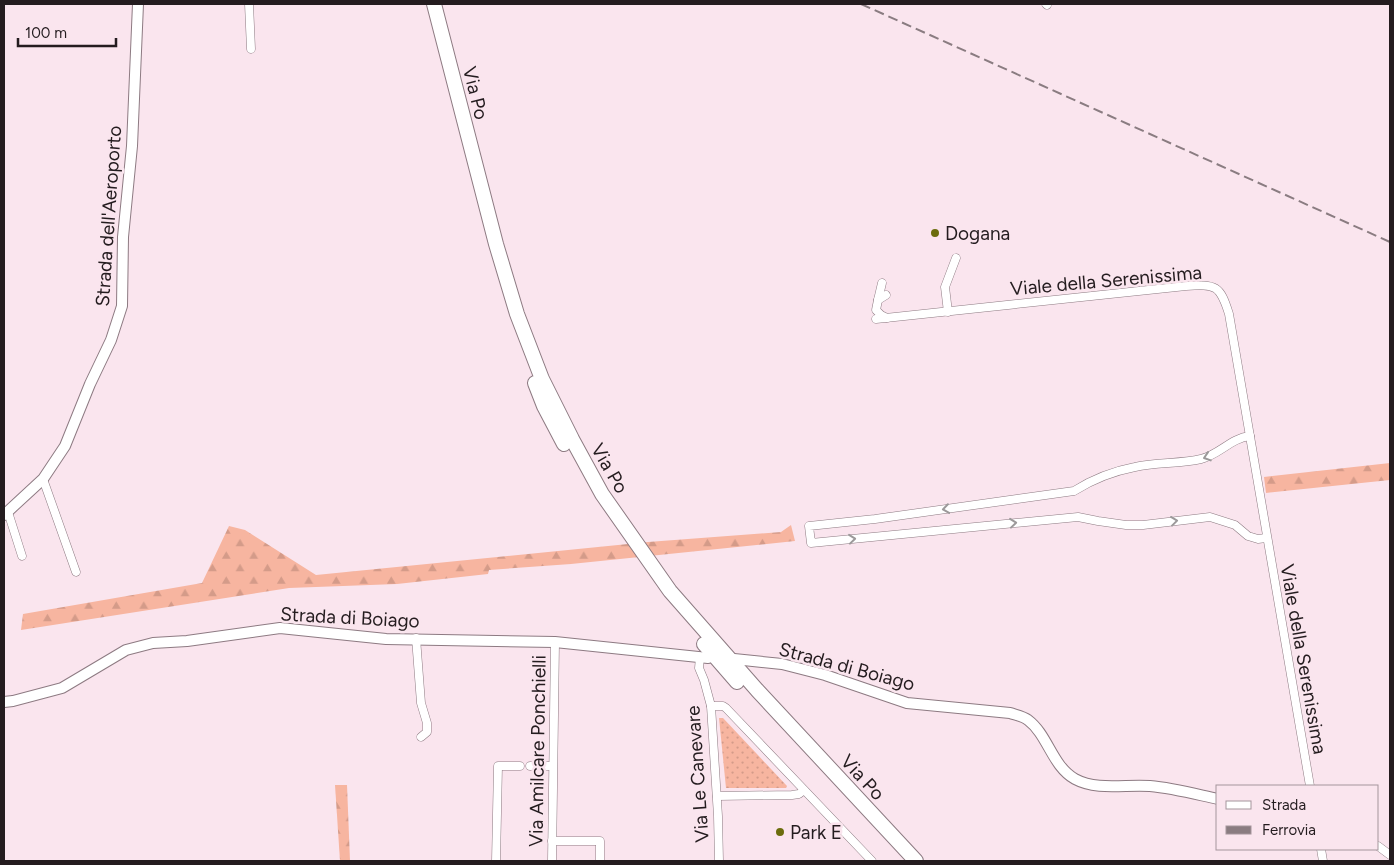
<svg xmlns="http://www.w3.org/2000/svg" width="1394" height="865" viewBox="0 0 1394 865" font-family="Figtree,sans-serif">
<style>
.grass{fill:url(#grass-dots)}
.forest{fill:url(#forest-firs)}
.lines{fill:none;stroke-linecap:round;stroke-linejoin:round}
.street-casing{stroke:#8d7a82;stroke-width:9}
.secondary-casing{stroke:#8d7a82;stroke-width:12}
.highway-casing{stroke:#8d7a82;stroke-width:16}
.street{stroke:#fff;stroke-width:8}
.secondary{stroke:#fff;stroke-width:10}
.highway{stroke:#fff;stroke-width:14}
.rail{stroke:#8a7c81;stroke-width:2;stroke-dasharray:10 5;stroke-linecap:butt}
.oneway{stroke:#9c999a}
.poi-dot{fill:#6b6c0c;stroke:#fae5ee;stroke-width:2}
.labels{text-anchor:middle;stroke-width:5;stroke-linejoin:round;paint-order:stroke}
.street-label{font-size:19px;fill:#241c1f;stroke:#fae5ee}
.poi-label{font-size:19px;fill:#241c1f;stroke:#fae5ee;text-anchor:start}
</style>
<defs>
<pattern id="grass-dots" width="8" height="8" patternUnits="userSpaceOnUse" patternTransform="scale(1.25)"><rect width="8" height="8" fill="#f7b5a0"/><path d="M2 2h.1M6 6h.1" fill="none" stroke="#d49b89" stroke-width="1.8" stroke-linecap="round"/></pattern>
<pattern id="forest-firs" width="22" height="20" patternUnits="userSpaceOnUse" patternTransform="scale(1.25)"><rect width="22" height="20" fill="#f7b5a0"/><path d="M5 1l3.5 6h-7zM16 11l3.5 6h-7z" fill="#d49b89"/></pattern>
</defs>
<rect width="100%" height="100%" fill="#fae5ee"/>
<polygon class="grass" points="719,718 723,718 787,786 786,788 726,788"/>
<g class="forest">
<polygon points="1390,463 1390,480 1266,493 1264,477"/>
<polygon points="791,525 795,541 571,564 489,570 488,574 397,584 289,588 21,630 23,614 202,583 229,526 245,530 316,575 648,542 781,532"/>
<polygon points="335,785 347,785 350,861 340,861"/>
</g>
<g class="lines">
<g class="street-casing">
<g id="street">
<polyline points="249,4 251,49"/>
<polyline points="1046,4 1047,5"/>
<polyline points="886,295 878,300 876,310 881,315 887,318"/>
<polyline points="878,300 882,283"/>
<polyline points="948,312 945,287 956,258"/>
<path d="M 876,319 L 1186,286 C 1216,284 1220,285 1229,314 L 1310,786"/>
<path d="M 1250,436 C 1231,438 1219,455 1201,459 C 1180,464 1157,462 1135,467 C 1114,471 1093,479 1074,491 L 875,519 L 809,526 L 811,543 L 1078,517 L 1098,521 L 1126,525 L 1143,525 L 1210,517 L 1235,525 L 1248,536 L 1258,539 L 1266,538"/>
<polyline points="43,479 76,572"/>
<polyline points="8,512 22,556"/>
<polyline points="416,638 421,703 427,723 427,732 421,737"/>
<polyline points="700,657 699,668 704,680 711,706 718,816 719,861"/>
<polyline points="711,706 723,706 726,708 872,861"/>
<polyline points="530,766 552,766"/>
<polyline points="717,796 792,795 799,794 804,790"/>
<polyline points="552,841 600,841 600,861"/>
<polyline points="1378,846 1390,855"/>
<polyline points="1321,849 1323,861"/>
<polyline points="496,861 498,766 520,766"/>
<polyline points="552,861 555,642"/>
</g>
</g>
<g class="secondary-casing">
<g id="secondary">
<polyline points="4,515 43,479 65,446 90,384 111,340 122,306 123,237 132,146 138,4"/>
<path d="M 734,659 L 782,664 L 825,675 L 907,703 L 1010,713 C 1016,715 1023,716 1028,720 C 1048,735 1052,766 1075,779 C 1097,791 1126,784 1150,786 C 1173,788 1195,794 1218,799"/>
<polyline points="4,702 13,701 62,688 126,650 153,643 187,641 280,628 386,639 555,642 708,658"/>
</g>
</g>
<g class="highway-casing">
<g id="highway">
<polyline points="434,4 496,244 517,314 542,379 572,439 602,494 670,591 757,690 916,861"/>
<polyline points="535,383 544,406 564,444"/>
<polyline points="704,644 737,682"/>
</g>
</g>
<use href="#street" class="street"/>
<use href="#secondary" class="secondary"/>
<use href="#highway" class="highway"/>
<polyline class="rail" points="861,4 1390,242"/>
</g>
<defs><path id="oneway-chevron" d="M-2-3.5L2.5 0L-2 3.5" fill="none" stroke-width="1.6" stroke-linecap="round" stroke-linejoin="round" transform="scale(1.25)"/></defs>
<g class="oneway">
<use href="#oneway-chevron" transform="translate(1207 457) rotate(162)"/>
<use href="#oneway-chevron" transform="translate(946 509) rotate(172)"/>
<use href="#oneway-chevron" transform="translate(1174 521) rotate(-7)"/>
<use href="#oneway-chevron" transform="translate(1013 523) rotate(-6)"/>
<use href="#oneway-chevron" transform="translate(852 539) rotate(-6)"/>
</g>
<g class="poi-dot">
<circle cx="935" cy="233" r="5"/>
<circle cx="780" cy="832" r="5"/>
</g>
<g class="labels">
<g class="street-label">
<text transform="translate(476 93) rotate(76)" y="7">Via Po</text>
<text transform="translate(108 216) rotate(-86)" y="7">Strada dell'Aeroporto</text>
<text transform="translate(1106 280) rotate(-5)" y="7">Viale della Serenissima</text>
<text transform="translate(610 468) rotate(60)" y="7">Via Po</text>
<text transform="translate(350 617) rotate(3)" y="7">Strada di Boiago</text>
<text transform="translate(1304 659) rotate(80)" y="7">Viale della Serenissima</text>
<text transform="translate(847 666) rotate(15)" y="7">Strada di Boiago</text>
<text transform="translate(537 751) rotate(-89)" y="7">Via Amilcare Ponchielli</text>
<text transform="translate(697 774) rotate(-94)" y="7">Via Le Canevare</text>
<text transform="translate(863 777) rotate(47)" y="7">Via Po</text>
</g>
<g class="poi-label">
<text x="945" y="240">Dogana</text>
<text x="790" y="839">Park E</text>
</g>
</g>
<rect width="1394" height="865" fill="none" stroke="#241c1f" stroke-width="10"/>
<rect x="1216" y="785" width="162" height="65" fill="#fae5ee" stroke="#a4959b"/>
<rect x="1226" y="801" width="25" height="8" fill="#ffffff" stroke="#a4959b"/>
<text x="1262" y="810" font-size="15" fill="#241c1f">Strada</text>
<rect x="1226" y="826" width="25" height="8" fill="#8a7c81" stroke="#a4959b"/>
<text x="1262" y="835" font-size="15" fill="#241c1f">Ferrovia</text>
<path d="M18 38v8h98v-8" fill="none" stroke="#241c1f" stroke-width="2.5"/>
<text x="25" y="38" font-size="15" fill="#241c1f" stroke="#fae5ee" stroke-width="4" paint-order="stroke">100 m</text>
</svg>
